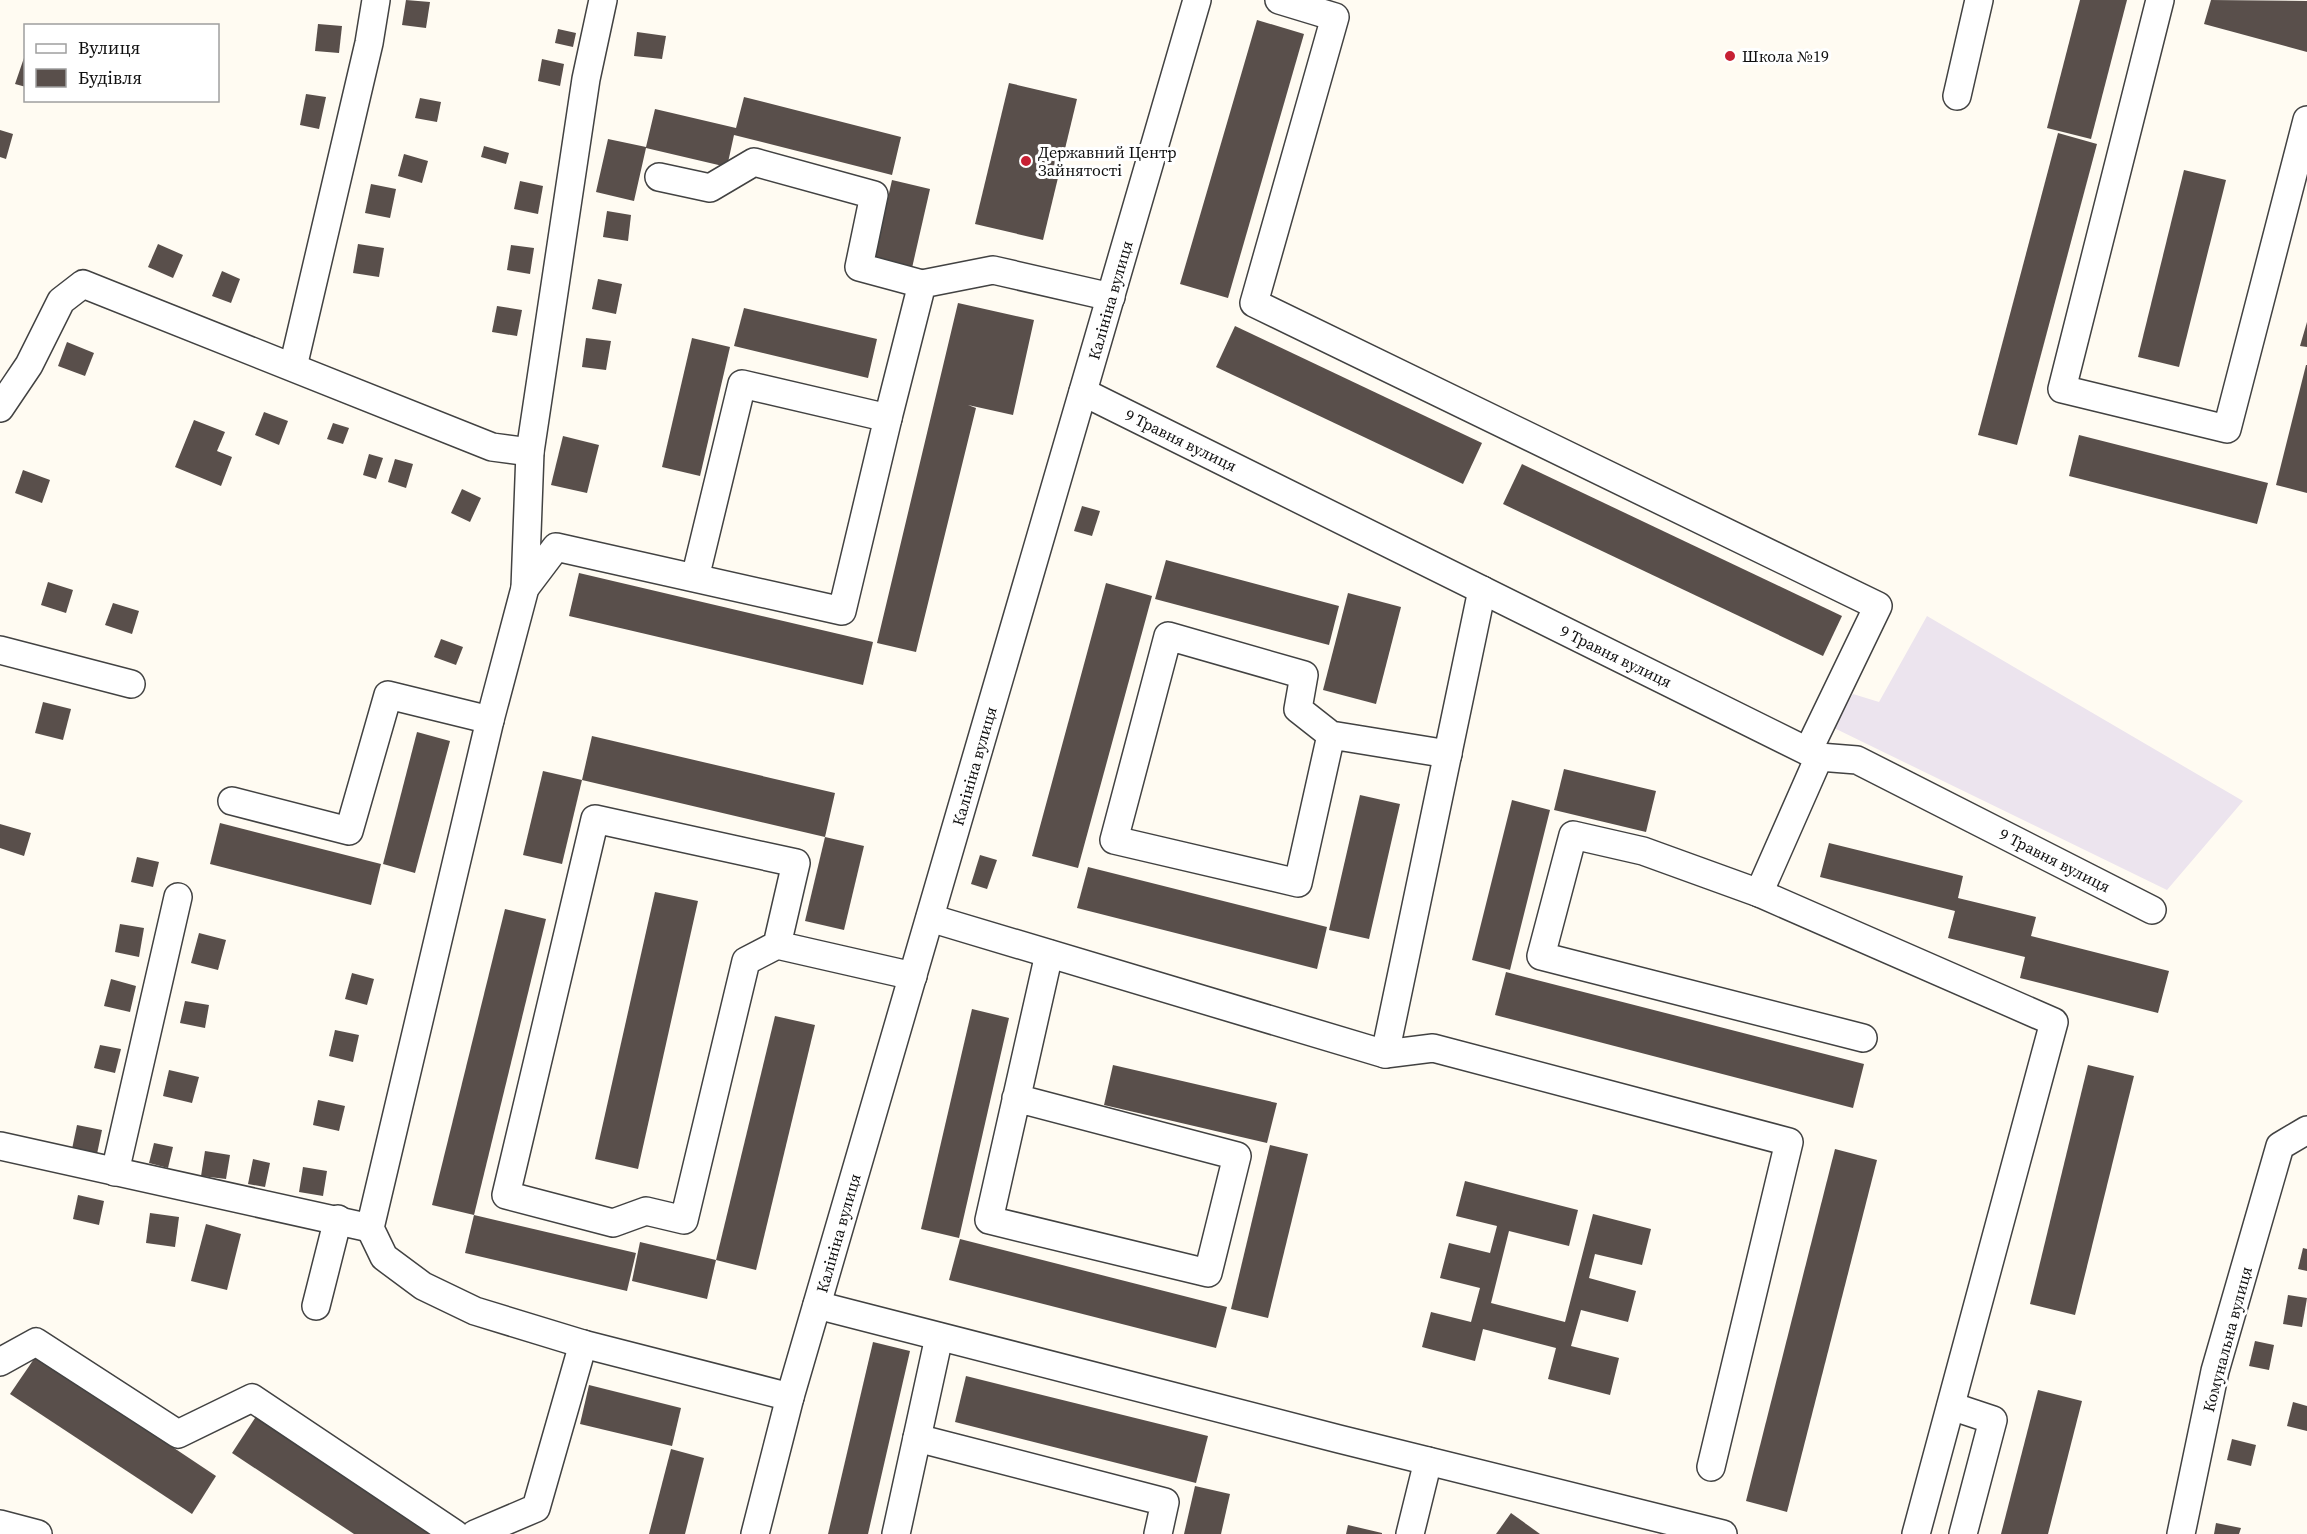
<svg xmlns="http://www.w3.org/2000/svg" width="2307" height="1534" viewBox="0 0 2307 1534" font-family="'Source Serif 4',serif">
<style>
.industrial{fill:#ece4ee}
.building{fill:#594f4b}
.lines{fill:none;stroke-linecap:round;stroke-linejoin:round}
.minor-casing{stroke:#424242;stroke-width:30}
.minor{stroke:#fff;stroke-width:27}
.poi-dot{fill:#c72033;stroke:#fff;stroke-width:2}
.labels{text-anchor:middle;stroke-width:6;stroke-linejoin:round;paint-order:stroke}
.poi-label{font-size:16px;fill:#0f0f0f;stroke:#fff;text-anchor:start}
.street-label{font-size:16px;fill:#0f0f0f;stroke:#fff}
</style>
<rect width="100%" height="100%" fill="#fffbf2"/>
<polygon class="industrial" points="1927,616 2243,801 2167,890 1832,727 1853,694 1879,702"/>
<g class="building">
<polygon points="406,0 430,2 426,28 402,25"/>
<polygon points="2080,0 2127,0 2091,139 2047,128"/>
<polygon points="2211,0 2307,1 2307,52 2204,24"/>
<polygon points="1257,20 1304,34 1228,298 1180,284"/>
<polygon points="318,24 342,26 339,53 315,51"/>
<polygon points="558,29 576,33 573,47 555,43"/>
<polygon points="637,32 666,36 662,59 634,56"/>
<polygon points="25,55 26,55 26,87 15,84"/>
<polygon points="542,59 564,64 560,86 538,81"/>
<polygon points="1009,83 1077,99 1043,240 975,224"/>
<polygon points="306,94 326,97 319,129 300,125"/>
<polygon points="744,97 901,137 892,175 734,135 727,167 646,148 634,201 596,192 608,139 646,147 655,109 736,128"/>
<polygon points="420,98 441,102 437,122 415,118"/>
<polygon points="0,130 13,134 6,159 0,157"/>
<polygon points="2058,133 2097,144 2017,445 1978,435"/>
<polygon points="484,146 509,153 506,164 481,157"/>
<polygon points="404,154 428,161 422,183 398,176"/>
<polygon points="2184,170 2226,180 2179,367 2138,357"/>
<polygon points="892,180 930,189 912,268 874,259"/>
<polygon points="520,181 543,186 538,214 514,209"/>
<polygon points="371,184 396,189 390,218 365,213"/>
<polygon points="607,211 631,215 628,241 603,237"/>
<polygon points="158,244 183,255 173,278 148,267"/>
<polygon points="358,244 384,248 379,277 353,273"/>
<polygon points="511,245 534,248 530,274 507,270"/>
<polygon points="222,271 240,279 231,303 212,296"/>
<polygon points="598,279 622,284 616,314 592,309"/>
<polygon points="958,303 1034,320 1013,415 968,405 976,408 916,652 877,643"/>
<polygon points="497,306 522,310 517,336 492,332"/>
<polygon points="744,308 877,339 868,378 734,346"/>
<polygon points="2307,322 2307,347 2300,346"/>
<polygon points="1235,326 1482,443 1463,484 1216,367"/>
<polygon points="586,338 611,341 606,370 582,367"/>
<polygon points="692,338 730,347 700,476 662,467"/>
<polygon points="67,342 94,353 85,376 58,366"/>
<polygon points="2306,365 2307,365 2307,493 2276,485"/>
<polygon points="264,412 288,421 279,445 255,435"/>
<polygon points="194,420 225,432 217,451 232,457 221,486 175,467"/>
<polygon points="333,423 349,428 343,444 327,439"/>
<polygon points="2079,435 2268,483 2257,524 2069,476"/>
<polygon points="563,436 599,445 587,493 551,485"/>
<polygon points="369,454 383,458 376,479 363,475"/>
<polygon points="395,459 413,464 406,488 388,482"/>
<polygon points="1522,464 1842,616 1823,656 1503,504"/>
<polygon points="23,470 50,480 42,503 15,493"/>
<polygon points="462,489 481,498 470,522 451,513"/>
<polygon points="1082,506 1100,511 1092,536 1074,531"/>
<polygon points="1166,560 1339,606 1329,645 1155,599"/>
<polygon points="579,573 873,642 863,685 569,616"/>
<polygon points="48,582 73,590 66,613 41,605"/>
<polygon points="1106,583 1152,596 1078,868 1032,856"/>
<polygon points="1348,593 1401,607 1376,704 1323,690"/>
<polygon points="113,603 139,611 132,634 105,625"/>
<polygon points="441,639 463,647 456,665 434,657"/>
<polygon points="43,702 71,709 63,740 35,733"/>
<polygon points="417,732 450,741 415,873 383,864"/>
<polygon points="592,736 835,793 825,837 582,780"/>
<polygon points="1564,769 1656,791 1646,832 1554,810"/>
<polygon points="543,771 582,780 562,864 523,855"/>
<polygon points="1360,795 1400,804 1369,939 1329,930"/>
<polygon points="1512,800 1550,810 1510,970 1472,960"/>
<polygon points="220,823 381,864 371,905 210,864"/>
<polygon points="0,824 31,833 24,856 0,848"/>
<polygon points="825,837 864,846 844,930 805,921"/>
<polygon points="1829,843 1963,876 1958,898 2036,917 2031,936 2169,971 2158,1013 2020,978 2025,957 1948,938 1955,911 1820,877"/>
<polygon points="980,855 997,860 987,889 971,884"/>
<polygon points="137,857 159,862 153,887 131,882"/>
<polygon points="1088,867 1327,927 1317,969 1077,908"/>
<polygon points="655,892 698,901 638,1169 595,1159"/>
<polygon points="505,909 546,919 474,1215 432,1205"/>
<polygon points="120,924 144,928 139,957 115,952"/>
<polygon points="199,933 226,940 218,970 191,963"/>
<polygon points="1506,972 1864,1064 1853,1108 1495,1015"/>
<polygon points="352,973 374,979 367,1005 345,999"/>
<polygon points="111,979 136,986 130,1012 104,1006"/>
<polygon points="185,1001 209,1005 205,1028 180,1023"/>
<polygon points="972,1009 1009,1018 959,1238 921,1229"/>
<polygon points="775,1016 815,1025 756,1270 716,1260"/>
<polygon points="335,1030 359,1035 353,1062 329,1056"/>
<polygon points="100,1045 121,1049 115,1073 94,1068"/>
<polygon points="1113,1065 1277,1103 1267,1143 1104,1105"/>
<polygon points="2088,1065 2134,1076 2075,1315 2030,1304"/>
<polygon points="169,1070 199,1077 192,1103 163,1096"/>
<polygon points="318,1100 345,1106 339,1131 313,1125"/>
<polygon points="77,1125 102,1130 97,1154 72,1149"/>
<polygon points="154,1143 173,1147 168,1168 149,1163"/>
<polygon points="1270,1145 1308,1154 1268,1318 1231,1309"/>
<polygon points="1835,1149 1877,1160 1787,1512 1746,1501"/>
<polygon points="205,1151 230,1155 226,1179 201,1176"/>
<polygon points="253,1159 270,1163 265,1187 248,1184"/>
<polygon points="303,1167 327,1171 323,1196 299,1192"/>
<polygon points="1465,1181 1578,1210 1569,1246 1509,1231 1491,1303 1565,1322 1593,1214 1651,1229 1642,1265 1595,1254 1589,1278 1636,1291 1628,1322 1581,1310 1571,1346 1619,1358 1610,1395 1548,1379 1556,1348 1483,1329 1475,1361 1422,1347 1431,1312 1471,1322 1480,1288 1440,1278 1449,1243 1490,1253 1497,1226 1456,1216"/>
<polygon points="78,1195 104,1201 99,1225 73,1219"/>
<polygon points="150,1213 179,1217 175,1247 146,1243"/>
<polygon points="474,1215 636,1253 627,1291 465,1253"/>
<polygon points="206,1224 241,1234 227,1290 191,1281"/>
<polygon points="960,1239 1227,1307 1216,1348 949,1280"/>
<polygon points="640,1242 716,1260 707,1299 632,1281"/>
<polygon points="2303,1248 2307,1249 2307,1271 2298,1269"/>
<polygon points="2288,1295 2307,1298 2302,1327 2283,1324"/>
<polygon points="2255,1341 2274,1345 2269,1370 2249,1366"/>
<polygon points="873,1342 910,1351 868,1534 828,1534"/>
<polygon points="36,1356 216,1476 192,1514 10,1394"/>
<polygon points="966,1376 1208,1436 1196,1483 955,1422"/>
<polygon points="589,1385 681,1408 672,1446 580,1424"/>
<polygon points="2038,1390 2082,1401 2048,1534 2001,1534"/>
<polygon points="2293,1402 2307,1406 2307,1431 2287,1426"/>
<polygon points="257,1415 437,1534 354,1534 232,1453"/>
<polygon points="2232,1439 2256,1445 2251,1466 2227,1460"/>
<polygon points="671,1449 704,1458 685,1534 649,1534"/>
<polygon points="1195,1486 1230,1494 1221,1534 1184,1534"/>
<polygon points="1511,1513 1540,1534 1496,1534"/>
<polygon points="2216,1523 2241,1528 2239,1534 2214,1534"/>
<polygon points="1348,1525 1382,1533 1382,1534 1346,1534"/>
</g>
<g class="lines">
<g class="minor-casing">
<g id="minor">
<polyline points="1279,0 1335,17 1254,303 1878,606 1808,751"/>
<polyline points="2160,0 2062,389 2227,429 2307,120"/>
<polyline points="1957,96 1979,0"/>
<polyline points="659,177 710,188 754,162 874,195 859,267 922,284"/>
<polyline points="293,367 369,43 376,0"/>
<polyline points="1083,392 1819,757 1857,760 2152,910"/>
<polyline points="0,408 29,365 61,301 83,284 492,447 530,452"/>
<polyline points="888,418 922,284 993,270 1111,297"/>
<polyline points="695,578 742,384 888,418 842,611 556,547 525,588 490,720 370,1228 384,1257 423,1286 475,1311 583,1344 790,1397"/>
<polyline points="525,588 530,452 586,79 603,0"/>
<polyline points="0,650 131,684"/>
<polyline points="1331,735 1298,709 1304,675 1168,636 1114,840 1298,883 1331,735 1448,754"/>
<polyline points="1819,757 1759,893 1643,851 1573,835 1541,956 1863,1038"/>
<polyline points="232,801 349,831 388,695 490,720"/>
<polyline points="1759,893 2054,1022 1916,1534"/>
<polyline points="930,918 1385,1054 1482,590"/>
<polyline points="777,945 746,961 684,1220 646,1211 613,1223 506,1195 595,819 796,863 777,945 913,976"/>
<polyline points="1385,1054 1433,1048 1789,1142 1711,1467"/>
<polyline points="1016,1098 1237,1156 1208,1273 989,1220 1049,954"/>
<polyline points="0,1146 370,1228"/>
<polyline points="115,1172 178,897"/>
<polyline points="817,1305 1339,1439 1723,1534"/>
<polyline points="316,1306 338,1219"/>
<polyline points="0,1362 36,1342 178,1434 252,1398 455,1534"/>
<polyline points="1951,1406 1993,1420 1963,1534"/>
<polyline points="917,1438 1165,1502 1158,1534"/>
<polyline points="0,1524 38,1534"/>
<polyline points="475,1534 536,1508 583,1344"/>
<polyline points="755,1534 790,1397 1197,0"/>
<polyline points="896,1534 939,1337"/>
<polyline points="1410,1534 1428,1461"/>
<polyline points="2181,1534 2215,1371 2280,1146 2307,1130"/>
</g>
</g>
<use href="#minor" class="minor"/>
</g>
<g class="poi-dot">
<circle cx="1730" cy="56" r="6"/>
<circle cx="1026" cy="161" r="6"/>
</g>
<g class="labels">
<g class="poi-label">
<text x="1742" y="62">Школа №19</text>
<text x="1038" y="158">Державний Центр<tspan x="1038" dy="18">Зайнятості</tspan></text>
</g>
<g class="street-label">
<text transform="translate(1110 300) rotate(-74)" y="6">Калініна вулиця</text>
<text transform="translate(1181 440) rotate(26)" y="6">9 Травня вулиця</text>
<text transform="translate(1616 656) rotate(26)" y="6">9 Травня вулиця</text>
<text transform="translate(974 766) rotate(-74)" y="6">Калініна вулиця</text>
<text transform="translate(2055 860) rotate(27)" y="6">9 Травня вулиця</text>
<text transform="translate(838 1233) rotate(-74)" y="6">Калініна вулиця</text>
<text transform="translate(2227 1339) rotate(-75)" y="6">Комунальна вулиця</text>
</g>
</g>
<rect x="24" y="24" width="195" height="78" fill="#ffffff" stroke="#9f9f9f" stroke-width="1.5"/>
<rect x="36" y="44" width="30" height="9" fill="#ffffff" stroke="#9f9f9f" stroke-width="1.5"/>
<text x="78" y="54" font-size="18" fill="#0f0f0f">Вулиця</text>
<rect x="36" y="69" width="30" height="18" fill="#594f4b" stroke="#9f9f9f" stroke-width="1.5"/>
<text x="78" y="84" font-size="18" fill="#0f0f0f">Будівля</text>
</svg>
